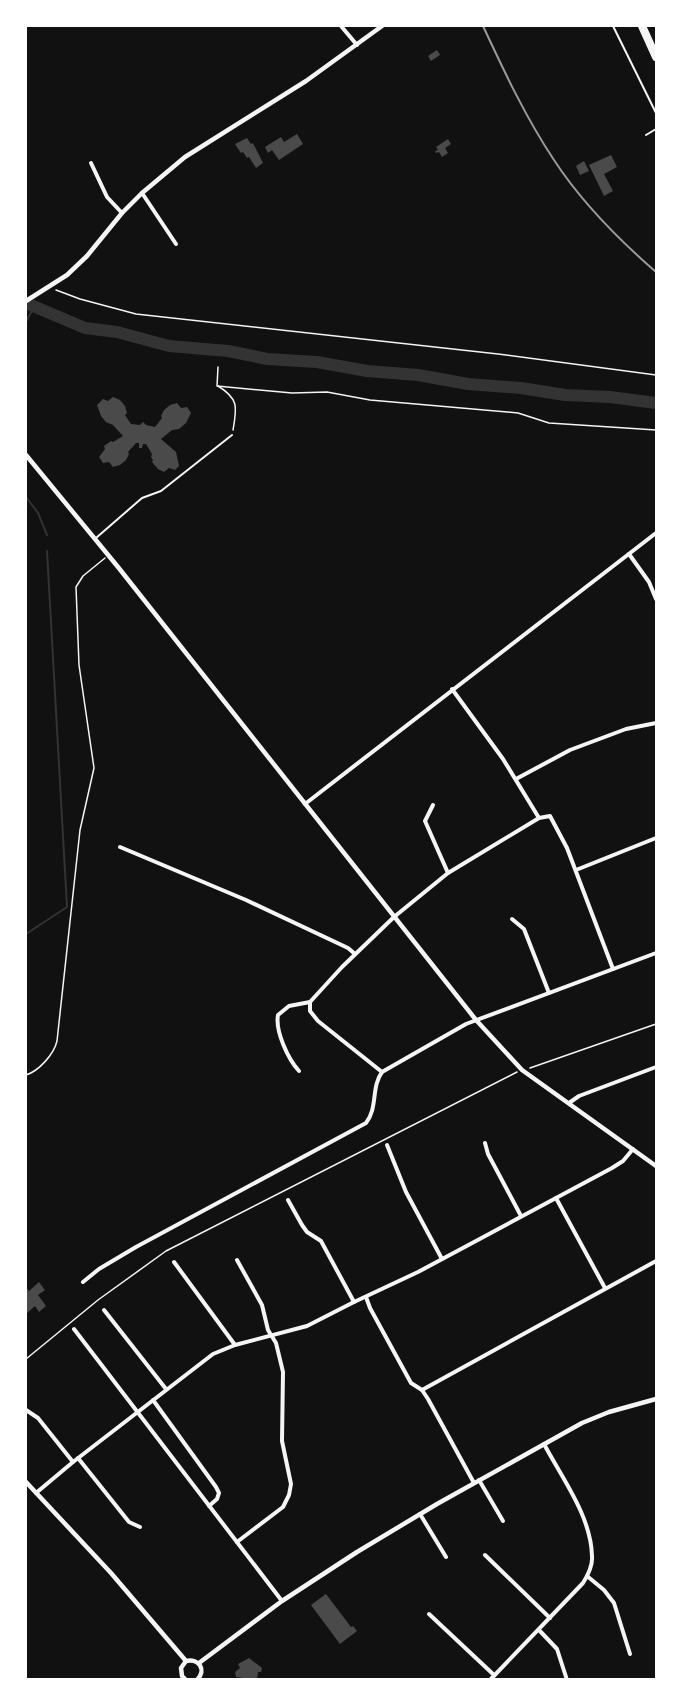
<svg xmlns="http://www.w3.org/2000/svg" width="682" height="1705" viewBox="0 0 682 1705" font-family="'Titillium Web',sans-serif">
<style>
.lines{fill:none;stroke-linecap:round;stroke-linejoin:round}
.stream{stroke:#333;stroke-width:2}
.river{stroke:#333;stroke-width:12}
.building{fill:#4a4a4a}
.path{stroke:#f5f5f5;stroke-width:1.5}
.service{stroke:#f5f5f5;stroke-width:2}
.minor{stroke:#f5f5f5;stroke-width:4}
.tertiary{stroke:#f5f5f5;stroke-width:4.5}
.motorway{stroke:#f5f5f5;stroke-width:8}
.rail{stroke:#9a9a9a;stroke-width:2}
</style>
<rect width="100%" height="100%" fill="#111"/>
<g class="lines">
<g class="stream">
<polyline points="27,320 34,307"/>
<polyline points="26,497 38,513 47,535"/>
<polyline points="26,934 67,907 47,551"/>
</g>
<polyline class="river" points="26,303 85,328 117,332 169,346 228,351 267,359 317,362 367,371 418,375 468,384 521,388 565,395 610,397 656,403"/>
</g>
<g class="building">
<polygon points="437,50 440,55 431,61 428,56"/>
<polygon points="297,134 303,144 279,160 272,150 268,153 265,147 281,137 284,142"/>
<polygon points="247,138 251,144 253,143 263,163 256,168 249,157 247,158 243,152 241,153 235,144"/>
<polygon points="448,139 451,144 445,148 448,153 442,157 439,152 436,153 435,151 438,150 436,147"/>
<polygon points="611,155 617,167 604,174 613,191 604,196 589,165"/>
<polygon points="584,161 589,171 580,175 576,166"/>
<polygon points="113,397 120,400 125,406 127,413 125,415 131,424 140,425 143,422 146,425 155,427 162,418 161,416 164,410 170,405 177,403 181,408 187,407 191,413 186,423 179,429 172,430 161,439 176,452 179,466 175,470 169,468 164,472 158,469 152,462 153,460 151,457 152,454 146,444 143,444 142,448 139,448 139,443 136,443 128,452 129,454 126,460 120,465 113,467 109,462 103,463 99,457 105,449 104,446 111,441 113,442 123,436 113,425 106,422 101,416 97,405 103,399 108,401"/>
<polygon points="39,1282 45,1290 38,1295 46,1306 39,1312 35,1306 26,1314 26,1287 29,1291"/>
<polygon points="326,1594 351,1627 353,1626 357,1631 340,1644 311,1605"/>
<polygon points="249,1658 262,1668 261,1672 258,1672 257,1680 236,1677 235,1672 240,1668 238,1664"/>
</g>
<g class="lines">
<g class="path">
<polyline points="56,290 80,299 136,314 498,354 656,375"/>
<polyline points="218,367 217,386 292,393 327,392 370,400 518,413 549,423 656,430"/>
<path d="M 218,386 C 239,399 237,407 233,430"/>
<polyline points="530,1068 656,1024"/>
<path d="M 26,1075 C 39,1071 54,1054 57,1041 L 80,830 L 94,768 L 79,665 L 76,587 L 83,576 L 105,558"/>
<polyline points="26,1359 98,1300 166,1251 517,1072"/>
</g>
<g class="service">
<polyline points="613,26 656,113"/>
<polyline points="646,135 656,129"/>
<polyline points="96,538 142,498 161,491 232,435"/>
</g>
<g class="minor">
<polyline points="341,26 357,45"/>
<polyline points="91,163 107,197 122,213"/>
<polyline points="142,193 176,244"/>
<polyline points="629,554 649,582 656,599"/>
<polyline points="452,689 503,759 539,818"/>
<polyline points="516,779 570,750 626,729 656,723"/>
<polyline points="305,804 656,533"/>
<polyline points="433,805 425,821 448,873"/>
<polyline points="120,847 246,900 348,948 355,954"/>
<polyline points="576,870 656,838"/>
<polyline points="512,919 524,929 549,993"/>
<path d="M 299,1071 C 288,1059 275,1031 278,1015 L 289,1006 L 310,1002"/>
<polyline points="382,1072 318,1021 310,1011 310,1002 342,967 394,917 448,873 539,818 550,816 567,848 613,969"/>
<polyline points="569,1103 579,1096 656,1067"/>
<polyline points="485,1143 488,1154 521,1216"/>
<polyline points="387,1145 406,1192 442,1259"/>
<polyline points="556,1198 605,1288"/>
<polyline points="288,1200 302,1225 307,1232 321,1241 354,1302"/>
<polyline points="174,1262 235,1345"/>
<path d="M 83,1282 L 99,1269 L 136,1247 L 366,1123 C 378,1108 371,1087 382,1072 L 466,1024 L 656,953"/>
<polyline points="366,1297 370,1308 411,1383 422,1390 428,1399 474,1483"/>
<polyline points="104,1310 166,1389"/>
<polyline points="74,1329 282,1601"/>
<polyline points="422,1390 656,1261"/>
<polyline points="153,1400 216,1487 219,1493 217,1499 209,1506"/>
<polyline points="26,1410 38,1418 73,1462"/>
<polyline points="78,1458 129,1522 140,1527"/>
<polyline points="479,1480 503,1521"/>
<polyline points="36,1493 73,1462 213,1354 235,1345 307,1326 354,1302 418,1272 612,1168 623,1161 633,1149"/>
<polyline points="420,1514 446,1557"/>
<polyline points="237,1542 283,1507 289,1495 291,1484 282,1441 283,1372 276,1343 268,1330 262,1305 237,1260"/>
<polyline points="485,1555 550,1618"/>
<polyline points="587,1576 604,1590 614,1603 630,1654"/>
<polyline points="429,1614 494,1675"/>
<polyline points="539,1630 557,1649 567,1680"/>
<path d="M 490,1680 L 583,1583 C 588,1575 593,1566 592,1556 C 591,1516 562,1478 544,1444"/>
</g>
<g class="tertiary">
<polyline points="26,301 67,275 87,256 122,213 142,193 185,157 306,81 382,26"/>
<polyline points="26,455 118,567 476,1020 522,1070 656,1166"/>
<polyline points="26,1482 111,1573 186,1661"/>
<polyline points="199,1663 282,1601 357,1552 437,1504 582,1423 609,1412 656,1399"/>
<path d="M 186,1680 L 182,1676 L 181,1668 L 186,1661 C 199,1658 207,1670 197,1680"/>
</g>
<polyline class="motorway" points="642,26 656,57"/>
<path class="rail" d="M 483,26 C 504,71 526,118 554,160 C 582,203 618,239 656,272"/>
</g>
<rect width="682" height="1705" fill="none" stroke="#ffffff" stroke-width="54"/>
</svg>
